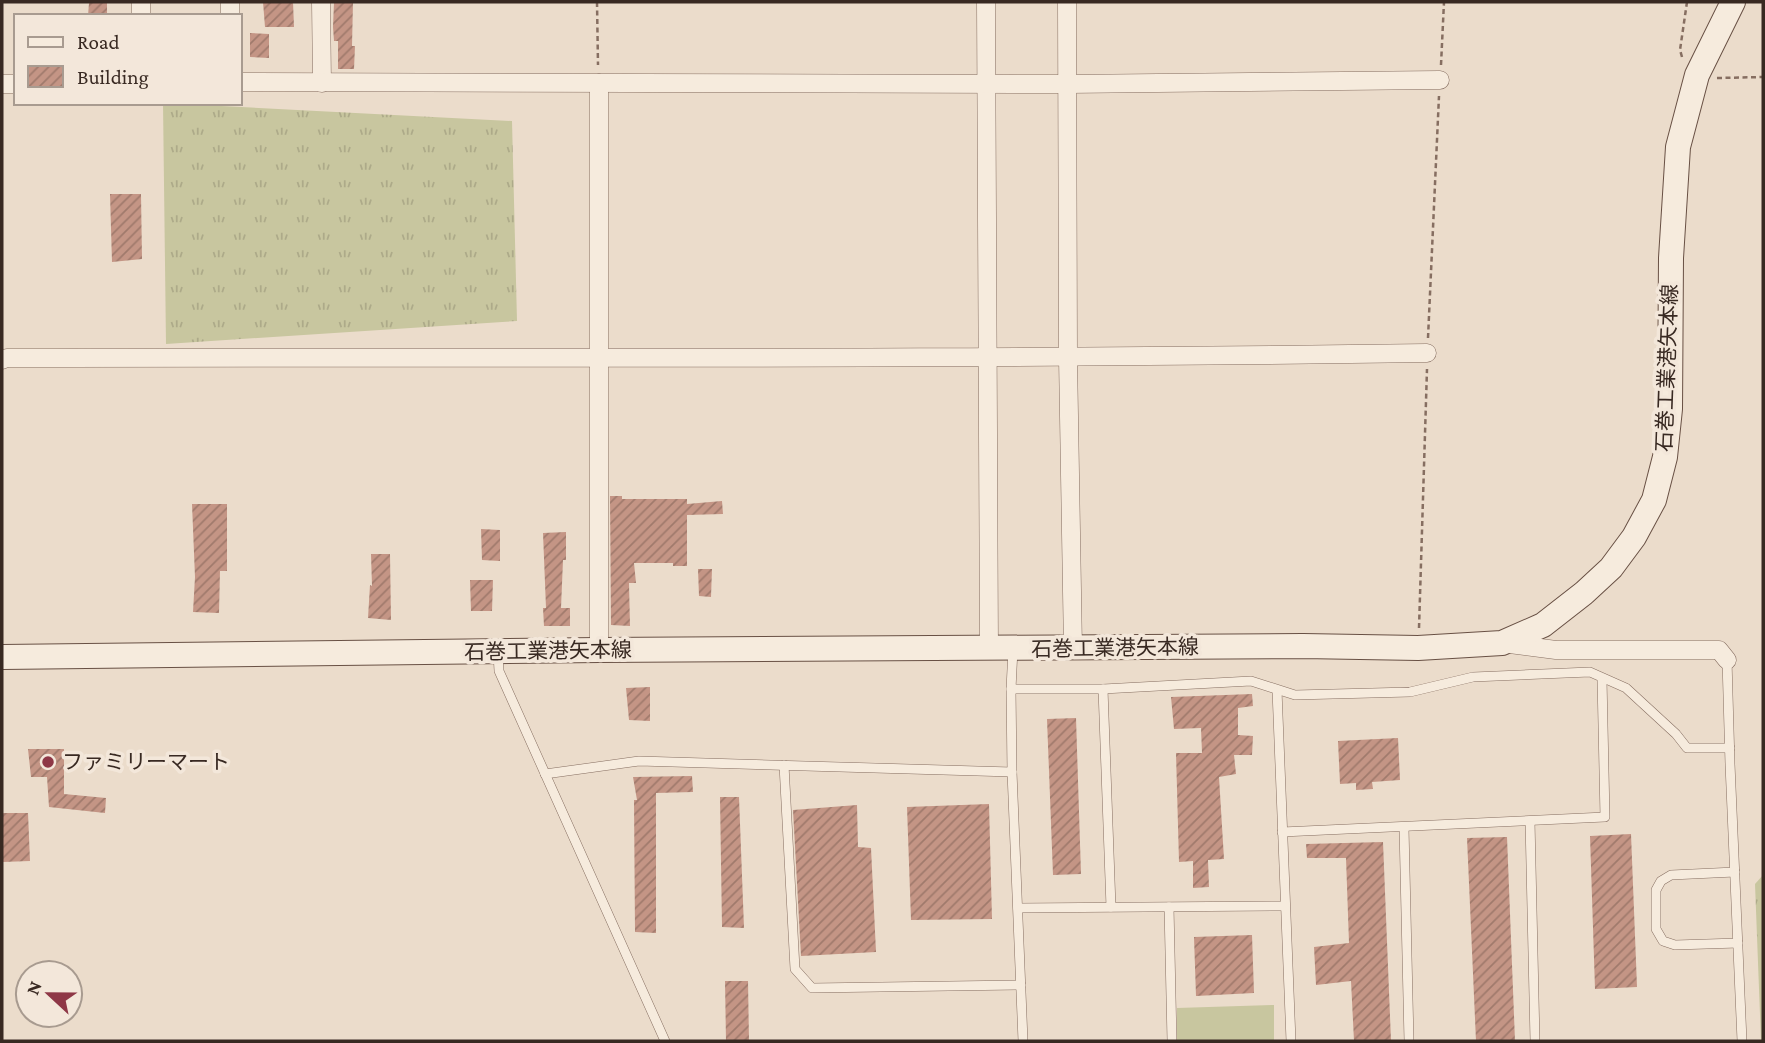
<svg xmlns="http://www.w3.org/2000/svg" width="1765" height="1043" viewBox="0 0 1765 1043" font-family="'Crimson Pro','Noto Sans JP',serif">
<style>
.grass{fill:url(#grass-tufts)}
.pitch{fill:#c8c69f}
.building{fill:url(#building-hatch)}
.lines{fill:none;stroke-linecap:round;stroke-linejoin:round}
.lane-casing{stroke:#866e61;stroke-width:10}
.street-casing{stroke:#866e61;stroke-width:19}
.secondary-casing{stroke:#685044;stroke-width:26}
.path{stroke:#866e61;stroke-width:2.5;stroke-dasharray:5 3.5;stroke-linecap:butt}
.lane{stroke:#f6ebdd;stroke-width:9}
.street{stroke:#f6ebdd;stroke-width:18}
.secondary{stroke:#f6ebdd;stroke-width:24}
.poi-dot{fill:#8e3746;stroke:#f3e7da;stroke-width:2.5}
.labels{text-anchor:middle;stroke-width:7;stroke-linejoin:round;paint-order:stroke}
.street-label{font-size:21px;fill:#382922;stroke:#f3e7da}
.poi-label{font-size:21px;fill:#382922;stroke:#f3e7da;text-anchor:start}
</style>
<defs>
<pattern id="grass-tufts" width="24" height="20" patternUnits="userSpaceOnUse" patternTransform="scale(1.75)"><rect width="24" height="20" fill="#c8c69f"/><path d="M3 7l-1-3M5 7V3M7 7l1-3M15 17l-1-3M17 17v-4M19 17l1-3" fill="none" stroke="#adaa89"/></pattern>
<pattern id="building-hatch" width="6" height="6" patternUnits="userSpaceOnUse" patternTransform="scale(1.75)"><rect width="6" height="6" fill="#c49585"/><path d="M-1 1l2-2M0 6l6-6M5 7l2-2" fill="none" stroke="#a07a6c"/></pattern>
</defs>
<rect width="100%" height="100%" fill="#ebdccb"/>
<g class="grass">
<polygon points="163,103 512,121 517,321 166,344"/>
<polygon points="1763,875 1763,1041 1761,1041 1755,884"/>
</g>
<polygon class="pitch" points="1274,1005 1274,1041 1177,1041 1177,1008"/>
<g class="building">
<polygon points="263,2 293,2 294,27 265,27"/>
<polygon points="334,2 353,2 352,46 355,46 354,69 338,69 338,41 334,41 333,27"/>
<polygon points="89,3 107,3 107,16 88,16"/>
<polygon points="250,33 269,34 269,58 250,57"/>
<polygon points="110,194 141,194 142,259 112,262"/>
<polygon points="610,496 622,496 622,499 687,499 687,504 722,501 723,514 687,515 687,566 673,566 673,563 634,563 636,583 629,583 630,626 611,625"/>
<polygon points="192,504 227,504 227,571 220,571 219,613 193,612 195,577"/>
<polygon points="481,529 500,530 500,561 482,560"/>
<polygon points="566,532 566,560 563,560 561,608 570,608 570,626 544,626 543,608 546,608 543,533"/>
<polygon points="371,554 390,554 391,620 368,618 370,585 372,586"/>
<polygon points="698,569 712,569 711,597 699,596"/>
<polygon points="470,580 493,580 492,611 471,611"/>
<polygon points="650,687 650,721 629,720 626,688"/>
<polygon points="1252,694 1253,706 1238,708 1238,735 1253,736 1252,755 1234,755 1236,774 1219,777 1224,859 1208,860 1209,887 1193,888 1193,861 1179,862 1176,753 1202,753 1201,728 1174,729 1171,697"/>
<polygon points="1076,718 1081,874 1053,875 1047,719"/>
<polygon points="1398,738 1400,780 1372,782 1373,789 1356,790 1356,783 1340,784 1338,741"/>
<polygon points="28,749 64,749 64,794 106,798 105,813 49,807 47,777 31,777"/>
<polygon points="692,776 693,792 656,793 656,933 635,932 634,800 637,800 633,777"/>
<polygon points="720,797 739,797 744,928 722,927"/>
<polygon points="989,804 992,919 911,920 907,807"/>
<polygon points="857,805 858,847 871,848 876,952 801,956 793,810"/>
<polygon points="3,813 28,813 30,861 3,862"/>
<polygon points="1631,834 1637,987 1595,989 1590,836"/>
<polygon points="1507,837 1515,1041 1476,1041 1467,838"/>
<polygon points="1383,842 1391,1041 1354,1041 1351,981 1316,985 1314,947 1349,943 1346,858 1307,858 1306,844"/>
<polygon points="1252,935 1254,993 1196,996 1194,937"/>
<polygon points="725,981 748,981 749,1041 726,1041"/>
</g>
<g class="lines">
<g class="lane-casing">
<g id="lane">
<polyline points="498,653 499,671 665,1041"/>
<polyline points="1727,660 1730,764 1742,1041"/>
<polyline points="1011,689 1013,649"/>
<polyline points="1103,689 1111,907"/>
<polyline points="1277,690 1291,1041"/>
<polyline points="784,765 795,969 812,988 1021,985"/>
<polyline points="545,774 639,761 1012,772"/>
<polyline points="1530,821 1535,1041"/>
<polyline points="1404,828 1409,1041"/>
<polyline points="1282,832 1605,817 1602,679"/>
<polyline points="1735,872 1671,875 1661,881 1656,890 1656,929 1663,941 1675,945 1738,943"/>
<polyline points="1169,907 1172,1041"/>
<polyline points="1018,908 1285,906"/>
<polyline points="1023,1041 1012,772 1011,689 1103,689 1251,681 1295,695 1410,692 1473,677 1590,672 1626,688 1676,734 1687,748 1730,748"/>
</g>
</g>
<g class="street-casing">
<g id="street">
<polyline points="141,2 141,16"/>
<polyline points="230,2 230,16"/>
<polyline points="321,2 322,83"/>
<polyline points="986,2 989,649"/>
<polyline points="1067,2 1068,358 1073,649"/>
<polyline points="240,82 1067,84 1440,80"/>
<polyline points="599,83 599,650"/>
<polyline points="2,84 16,84"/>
<path d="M 2,360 L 7,358 C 480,357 954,360 1427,353"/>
<polyline points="1502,643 1556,650 1719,650 1727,660"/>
</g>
</g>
<g class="secondary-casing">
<polyline id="secondary" points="2,657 599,650 1303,646 1418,648 1502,643 1543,625 1584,593 1611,568 1634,537 1654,500 1665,457 1670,409 1671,258 1678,147 1697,75 1733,2"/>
</g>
<g class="path">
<polyline points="597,2 598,65"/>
<polyline points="1682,57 1680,50 1687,2"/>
<polyline points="1441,65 1444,2"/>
<polyline points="1717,78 1763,77"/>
<polyline points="1428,338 1439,96"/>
<polyline points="1419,628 1427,369"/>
</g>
<use href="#lane" class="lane"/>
<use href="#street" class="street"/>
<use href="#secondary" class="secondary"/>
</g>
<circle class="poi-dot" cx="48" cy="762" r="7"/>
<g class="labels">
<g class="street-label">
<text transform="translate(1667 368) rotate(-88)" y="7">石巻工業港矢本線</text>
<text transform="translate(1115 648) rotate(-1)" y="7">石巻工業港矢本線</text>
<text transform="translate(548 651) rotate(-1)" y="7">石巻工業港矢本線</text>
</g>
<g class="poi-label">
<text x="62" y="769">ファミリーマート</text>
</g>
</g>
<rect width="1765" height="1043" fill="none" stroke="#382922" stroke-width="7"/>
<rect x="14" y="14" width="228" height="91" fill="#f3e7da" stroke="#a89b90" stroke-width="2"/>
<rect x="28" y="37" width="35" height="10" fill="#f6ebdd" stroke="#a89b90" stroke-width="2"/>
<text x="77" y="49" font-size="21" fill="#382922">Road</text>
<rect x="28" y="66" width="35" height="21" fill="url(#building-hatch)" stroke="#a89b90" stroke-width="2"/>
<text x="77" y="84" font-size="21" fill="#382922">Building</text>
<g transform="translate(49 994) rotate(292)"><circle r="33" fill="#f3e7da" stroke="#a89b90" stroke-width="2"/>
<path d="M0-5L12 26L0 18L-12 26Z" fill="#8e3746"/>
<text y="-10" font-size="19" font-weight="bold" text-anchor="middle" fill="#382922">N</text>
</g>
</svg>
